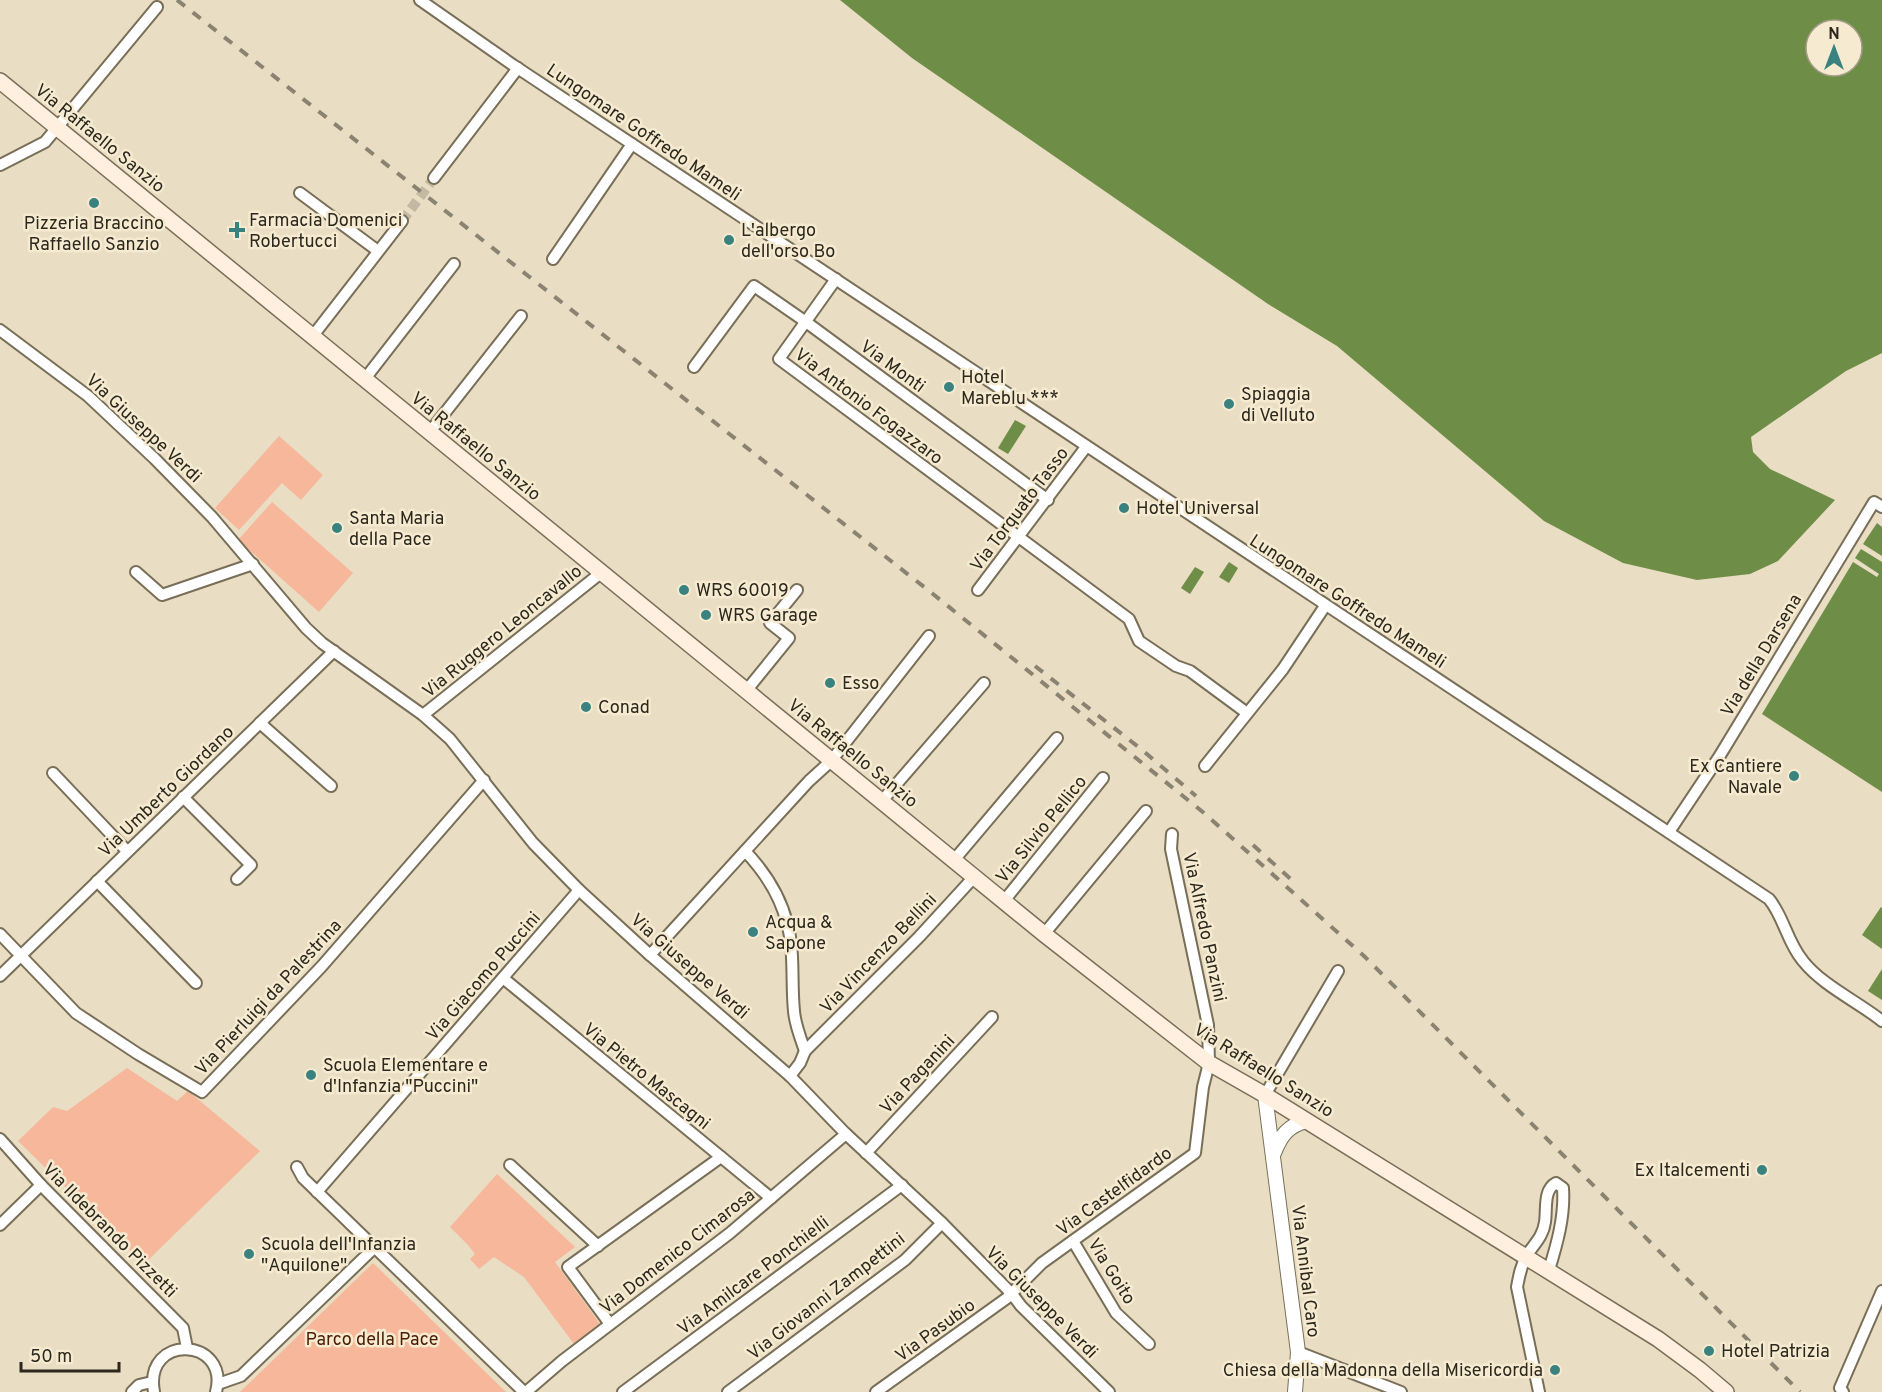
<svg xmlns="http://www.w3.org/2000/svg" width="1882" height="1392" viewBox="0 0 1882 1392" font-family="Overpass,sans-serif">
<style>
.green{fill:#f6b79b}
.water{fill:#6e8d47;fill-rule:evenodd}
.lines{fill:none;stroke-linecap:round;stroke-linejoin:round}
.minor-tunnel{stroke:#c3b9a2;stroke-width:10;stroke-dasharray:10 5;stroke-linecap:butt}
.minor-casing{stroke:#796e57;stroke-width:14}
.tertiary-casing{stroke:#796e57;stroke-width:16}
.secondary-casing{stroke:#796e57;stroke-width:18}
.minor{stroke:#fff;stroke-width:10}
.tertiary{stroke:#fff;stroke-width:14}
.secondary{stroke:#ffefdf;stroke-width:15}
.rail{stroke:#8b8371;stroke-width:4;stroke-dasharray:10 10;stroke-linecap:butt}
.poi-dot{fill:#39827f;stroke:#f6ebd0;stroke-width:2}
.labels{text-anchor:middle;stroke-width:5;stroke-linejoin:round;paint-order:stroke}
.street-label{font-size:18px;fill:#2c281e;stroke:#f6ebd0}
.poi-label{font-size:18px;fill:#2c281e;stroke:#f6ebd0;text-anchor:start}
.park-label{font-size:18px;fill:#4b1b02;stroke:#f6ebd0}
</style>
<rect width="100%" height="100%" fill="#e9ddc3"/>
<g class="green">
<polygon points="279,436 323,475 301,500 282,483 239,530 215,508"/>
<polygon points="272,502 353,573 319,612 238,540"/>
<polygon points="127,1068 177,1101 188,1091 260,1151 144,1264 18,1141 53,1107 67,1111"/>
<polygon points="497,1174 575,1247 555,1262 600,1324 574,1344 524,1277 494,1257 479,1269 470,1259 475,1254 468,1245 450,1227"/>
<polygon points="373,1263 506,1392 240,1392"/>
</g>
<g class="water">
<path d="M 840,0 L 1882,0 L 1882,353 L 1846,371 L 1751,437 L 1753,452 L 1770,469 L 1835,500 L 1778,561 L 1750,574 L 1697,580 L 1623,563 L 1544,521 L 1337,346 L 1268,304 L 912,58 ZM 1816,30 L 1852,30 L 1852,66 L 1816,66 Z"/>
<polygon points="1015,420 1026,426 1008,454 998,448"/>
<polygon points="1877,523 1882,527 1882,556 1863,544"/>
<polygon points="1861,549 1882,562 1882,792 1762,714 1853,562 1877,577 1879,574 1855,558"/>
<polygon points="1229,562 1238,568 1229,583 1219,577"/>
<polygon points="1195,567 1204,572 1190,594 1181,588"/>
<polygon points="1881,907 1882,908 1882,949 1862,935"/>
<polygon points="1882,969 1882,1000 1868,991"/>
</g>
<g class="lines">
<polyline class="minor-tunnel" points="402,221 434,178"/>
<g class="minor-casing">
<g id="minor">
<path d="M 420,0 L 513,65 L 1769,899 C 1784,917 1787,942 1803,961 C 1823,986 1857,1001 1882,1021"/>
<polyline points="0,165 45,142 157,7"/>
<polyline points="434,178 518,68"/>
<polyline points="300,193 378,251"/>
<polyline points="553,259 632,144"/>
<polyline points="836,279 779,359 1129,619 1139,641 1176,666 1190,671 1247,713"/>
<polyline points="0,330 88,396 155,459 212,517 306,628 322,643 423,715 450,739 533,843 579,890 650,955 790,1076 846,1134 942,1223 1012,1294 1021,1306 1109,1392"/>
<polyline points="312,337 402,221"/>
<polyline points="694,367 754,286 806,322 1048,500"/>
<polyline points="364,380 454,264"/>
<polyline points="429,433 521,316"/>
<polyline points="136,572 162,595 253,564"/>
<polyline points="978,590 1086,447"/>
<polyline points="746,691 789,638 770,623 797,590"/>
<polyline points="423,715 602,572"/>
<polyline points="260,723 331,786"/>
<polyline points="1205,766 1283,669 1325,606"/>
<polyline points="53,773 127,851"/>
<polyline points="183,797 251,865 237,879"/>
<polyline points="881,802 984,683"/>
<polyline points="1669,832 1719,757 1874,502 1882,507"/>
<path d="M 745,851 C 764,871 780,895 787,923 C 795,951 791,982 794,1011 C 795,1025 801,1039 805,1051"/>
<polyline points="954,860 1057,738"/>
<polyline points="97,881 196,983"/>
<polyline points="1004,901 1103,778"/>
<polyline points="0,934 76,1013 138,1054 202,1092 322,966 484,780"/>
<polyline points="1044,934 1146,811"/>
<polyline points="650,955 809,781 831,761 929,636"/>
<polyline points="0,976 334,651"/>
<polyline points="503,978 771,1198"/>
<polyline points="790,1076 800,1063 805,1051 919,937 974,877"/>
<polyline points="1265,1095 1338,971"/>
<polyline points="0,1139 41,1185 183,1328 187,1348"/>
<polyline points="866,1153 992,1017"/>
<polyline points="510,1165 598,1246"/>
<polyline points="297,1167 303,1178 524,1392"/>
<polyline points="317,1192 579,890"/>
<polyline points="0,1225 41,1185"/>
<polyline points="1073,1241 1116,1313 1149,1344"/>
<polyline points="610,1324 568,1267 721,1157"/>
<polyline points="1298,1352 1401,1392"/>
<polyline points="218,1384 241,1376 375,1247"/>
<polyline points="132,1392 139,1385 152,1382"/>
<path d="M 154,1392 C 143,1333 230,1337 216,1392"/>
<polyline points="526,1392 562,1361 730,1233 846,1134"/>
<polyline points="623,1392 902,1185"/>
<polyline points="728,1392 905,1260 942,1223"/>
<polyline points="876,1392 1007,1298 1042,1263 1195,1153 1203,1087 1209,1063 1208,1025 1171,849 1172,834"/>
<path d="M 1539,1392 L 1517,1287 C 1519,1276 1521,1265 1527,1255 C 1534,1244 1543,1237 1545,1222 C 1547,1209 1543,1190 1556,1183 L 1563,1188 C 1565,1216 1557,1244 1549,1270"/>
<polyline points="1843,1392 1840,1388 1882,1291"/>
</g>
</g>
<g class="tertiary-casing">
<g id="tertiary">
<polyline points="1265,1095 1298,1352 1295,1392"/>
<path d="M 1274,1153 C 1281,1135 1288,1126 1306,1121"/>
</g>
</g>
<g class="secondary-casing">
<polyline id="secondary" points="0,81 1044,934 1209,1063 1265,1095 1658,1339 1700,1370 1726,1392"/>
</g>
<use href="#minor" class="minor"/>
<use href="#tertiary" class="tertiary"/>
<use href="#secondary" class="secondary"/>
<g class="rail">
<polyline points="177,0 933,594 1204,813 1364,956 1800,1392"/>
<polyline points="1035,666 1141,749 1196,796"/>
<polyline points="1253,845 1295,883"/>
</g>
</g>
<g class="poi-dot">
<circle cx="94" cy="203" r="6"/>
<path d="M234 221h6v6h6v6h-6v6h-6v-6h-6v-6h6z"/>
<circle cx="729" cy="240" r="6"/>
<circle cx="949" cy="387" r="6"/>
<circle cx="1229" cy="404" r="6"/>
<circle cx="1124" cy="508" r="6"/>
<circle cx="337" cy="528" r="6"/>
<circle cx="684" cy="590" r="6"/>
<circle cx="706" cy="615" r="6"/>
<circle cx="830" cy="683" r="6"/>
<circle cx="586" cy="707" r="6"/>
<circle cx="1794" cy="776" r="6"/>
<circle cx="753" cy="932" r="6"/>
<circle cx="311" cy="1075" r="6"/>
<circle cx="1762" cy="1170" r="6"/>
<circle cx="249" cy="1254" r="6"/>
<circle cx="1709" cy="1351" r="6"/>
<circle cx="1555" cy="1370" r="6"/>
</g>
<g class="labels">
<g class="street-label">
<text transform="translate(644 132) rotate(34)" y="6">Lungomare Goffredo Mameli</text>
<text transform="translate(100 138) rotate(39)" y="6">Via Raffaello Sanzio</text>
<text transform="translate(893 366) rotate(36)" y="6">Via Monti</text>
<text transform="translate(869 406) rotate(37)" y="6">Via Antonio Fogazzaro</text>
<text transform="translate(144 428) rotate(43)" y="6">Via Giuseppe Verdi</text>
<text transform="translate(476 446) rotate(39)" y="6">Via Raffaello Sanzio</text>
<text transform="translate(1019 509) rotate(-53)" y="6">Via Torquato Tasso</text>
<text transform="translate(1348 601) rotate(33)" y="6">Lungomare Goffredo Mameli</text>
<text transform="translate(502 631) rotate(-39)" y="6">Via Ruggero Leoncavallo</text>
<text transform="translate(1761 655) rotate(-59)" y="6">Via della Darsena</text>
<text transform="translate(853 753) rotate(39)" y="6">Via Raffaello Sanzio</text>
<text transform="translate(166 791) rotate(-44)" y="6">Via Umberto Giordano</text>
<text transform="translate(1041 829) rotate(-51)" y="6">Via Silvio Pellico</text>
<text transform="translate(1205 927) rotate(78)" y="6">Via Alfredo Panzini</text>
<text transform="translate(878 953) rotate(-46)" y="6">Via Vincenzo Bellini</text>
<text transform="translate(690 966) rotate(41)" y="6">Via Giuseppe Verdi</text>
<text transform="translate(483 976) rotate(-49)" y="6">Via Giacomo Puccini</text>
<text transform="translate(268 997) rotate(-47)" y="6">Via Pierluigi da Palestrina</text>
<text transform="translate(1264 1070) rotate(32)" y="6">Via Raffaello Sanzio</text>
<text transform="translate(917 1074) rotate(-47)" y="6">Via Paganini</text>
<text transform="translate(647 1076) rotate(39)" y="6">Via Pietro Mascagni</text>
<text transform="translate(1114 1191) rotate(-36)" y="6">Via Castelfidardo</text>
<text transform="translate(110 1230) rotate(45)" y="6">Via Ildebrando Pizzetti</text>
<text transform="translate(677 1251) rotate(-38)" y="6">Via Domenico Cimarosa</text>
<text transform="translate(1112 1271) rotate(58)" y="6">Via Goito</text>
<text transform="translate(1306 1271) rotate(83)" y="6">Via Annibal Caro</text>
<text transform="translate(753 1275) rotate(-37)" y="6">Via Amilcare Ponchielli</text>
<text transform="translate(826 1296) rotate(-38)" y="6">Via Giovanni Zampettini</text>
<text transform="translate(1042 1302) rotate(45)" y="6">Via Giuseppe Verdi</text>
<text transform="translate(935 1330) rotate(-36)" y="6">Via Pasubio</text>
</g>
<g class="poi-label">
<text x="249" y="226">Farmacia Domenici<tspan x="249" dy="21">Robertucci</tspan></text>
<text x="94" y="229" text-anchor="middle">Pizzeria Braccino<tspan x="94" dy="21">Raffaello Sanzio</tspan></text>
<text x="741" y="236">L'albergo<tspan x="741" dy="21">dell'orso Bo</tspan></text>
<text x="961" y="383">Hotel<tspan x="961" dy="21">Mareblu ***</tspan></text>
<text x="1241" y="400">Spiaggia<tspan x="1241" dy="21">di Velluto</tspan></text>
<text x="1136" y="514">Hotel Universal</text>
<text x="349" y="524">Santa Maria<tspan x="349" dy="21">della Pace</tspan></text>
<text x="696" y="596">WRS 60019</text>
<text x="718" y="621">WRS Garage</text>
<text x="842" y="689">Esso</text>
<text x="598" y="713">Conad</text>
<text x="1782" y="772" text-anchor="end">Ex Cantiere<tspan x="1782" dy="21">Navale</tspan></text>
<text x="765" y="928">Acqua &amp;<tspan x="765" dy="21">Sapone</tspan></text>
<text x="323" y="1071">Scuola Elementare e<tspan x="323" dy="21">d'Infanzia "Puccini"</tspan></text>
<text x="1750" y="1176" text-anchor="end">Ex Italcementi</text>
<text x="261" y="1250">Scuola dell'Infanzia<tspan x="261" dy="21">"Aquilone"</tspan></text>
<text x="1721" y="1357">Hotel Patrizia</text>
<text x="1543" y="1376" text-anchor="end">Chiesa della Madonna della Misericordia</text>
</g>
<g class="park-label">
<text x="372" y="1345">Parco della Pace</text>
</g>
</g>
<g transform="translate(1834 48)"><circle r="28" fill="#f6ebd0" stroke="#a59d89" stroke-width="1.5"/>
<path d="M0-4.5L10 22L0 15L-10 22Z" fill="#39827f"/>
<text y="-9" font-size="16" font-weight="bold" text-anchor="middle" fill="#2c281e">N</text>
</g>
<path d="M21 1362v9h98v-9" fill="none" stroke="#2c281e" stroke-width="3"/>
<text x="30" y="1362" font-size="18" fill="#2c281e" stroke="#f6ebd0" stroke-width="4.5" paint-order="stroke">50 m</text>
</svg>
